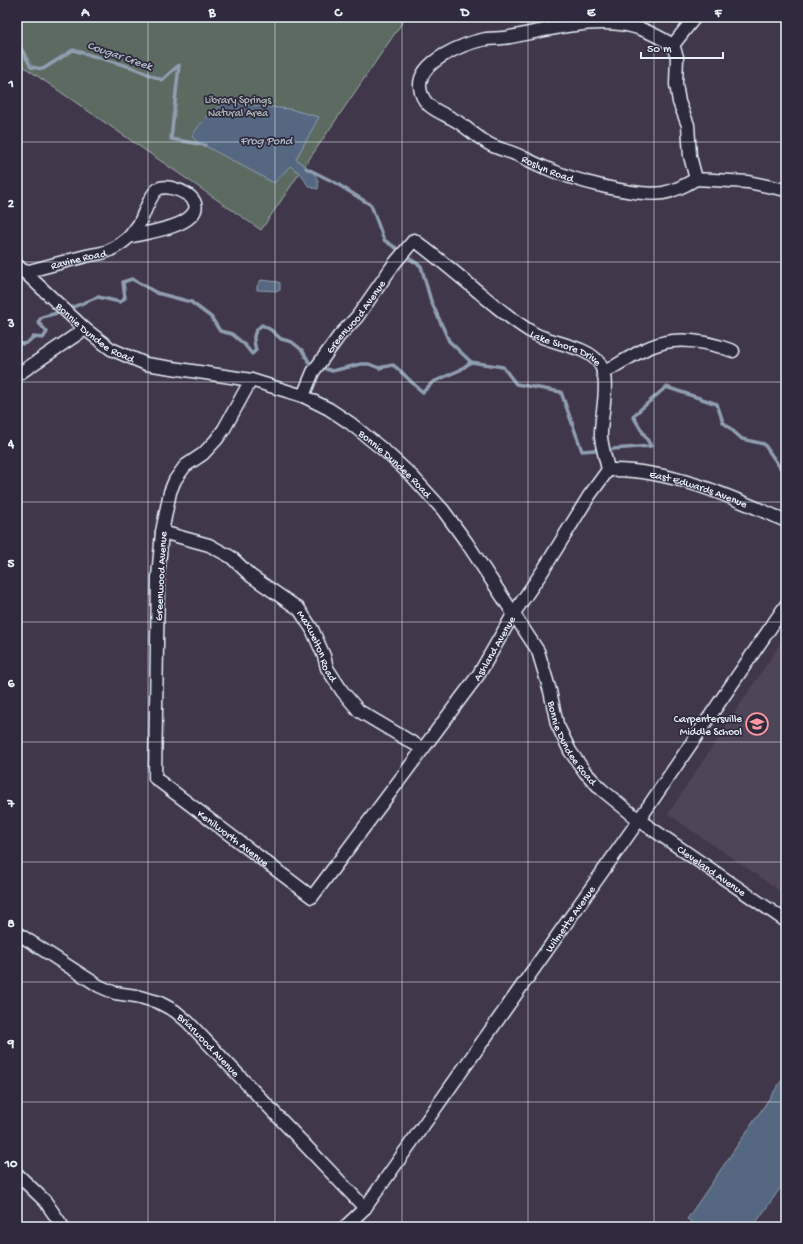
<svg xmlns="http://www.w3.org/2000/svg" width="803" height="1244" viewBox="0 0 803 1244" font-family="'Gochi Hand',sans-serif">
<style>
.built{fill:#504458}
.green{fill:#5c6b62;stroke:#a2aead}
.water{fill:#566781;stroke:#909eb1}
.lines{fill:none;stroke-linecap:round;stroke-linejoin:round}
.stream{stroke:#909eb1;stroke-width:3.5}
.minor-casing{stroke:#e8f1f8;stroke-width:15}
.minor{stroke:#2f2a3d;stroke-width:12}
.grid{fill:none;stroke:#e8f1f8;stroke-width:1;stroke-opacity:0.55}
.labels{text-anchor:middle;stroke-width:3.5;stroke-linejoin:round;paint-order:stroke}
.park-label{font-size:11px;fill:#a9b5b4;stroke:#2f2a3d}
.street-label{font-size:11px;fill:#e8f1f8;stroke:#2f2a3d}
.poi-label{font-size:11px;fill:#e8f1f8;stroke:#2f2a3d;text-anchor:end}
.water-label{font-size:12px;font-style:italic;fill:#aebac8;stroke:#2f2a3d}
.neatline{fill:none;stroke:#e8f1f8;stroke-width:1.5}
.grid-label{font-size:13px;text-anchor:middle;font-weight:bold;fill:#e8f1f8}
</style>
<rect width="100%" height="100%" fill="#41374b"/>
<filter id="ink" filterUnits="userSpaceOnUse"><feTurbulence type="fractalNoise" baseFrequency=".025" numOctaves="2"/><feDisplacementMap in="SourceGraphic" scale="8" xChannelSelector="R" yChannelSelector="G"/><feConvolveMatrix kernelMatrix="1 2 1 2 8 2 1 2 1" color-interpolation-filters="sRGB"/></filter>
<g filter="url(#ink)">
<polygon class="built" points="786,635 786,895 668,814"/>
<polygon class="green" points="17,17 406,17 261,230 17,62"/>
<g class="water">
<path d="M 226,102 L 289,109 L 319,117 L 296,159 C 306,168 321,173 318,189 C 307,187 308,186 303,177 C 300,173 294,169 290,166 L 274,183 L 196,141 L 192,136 C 202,120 210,113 226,102 Z"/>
<polygon points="261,280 278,282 280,283 280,290 278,291 257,290 257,286"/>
<polygon points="786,1074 786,1180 753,1227 699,1227 687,1219"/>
</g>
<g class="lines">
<g class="stream">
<polyline points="17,45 21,48 31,67 43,69 73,50 131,67 162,80 179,65 171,139 205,145"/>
<polyline points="306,168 334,182 371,205 384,240 396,248"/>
<polyline points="410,259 421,266 431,301 449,341 471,362 503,367 516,384 561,392 582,451 595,450"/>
<path d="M 73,307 L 98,297 L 120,302 L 125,298 L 123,282 L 132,279 L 157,293 L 191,302 L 211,317 L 220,331 L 232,334 L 244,344 L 252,354 L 256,350 C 253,339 252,332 262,325 L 271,330 L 281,339 L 292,342 L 302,350 L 309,362"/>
<path d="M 17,343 C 25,345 28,343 33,337 L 43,338 L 47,332 L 38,322 L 42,317 L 57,313"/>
<path d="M 326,369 L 332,371 L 361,364 L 369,364 L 379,368 L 393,365 C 404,373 412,384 423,392 L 433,382 L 460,370 L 471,362"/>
<polyline points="613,449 651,446 633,416 666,387 717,404 723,422 742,439 764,444 786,476"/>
</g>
<g class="minor-casing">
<g id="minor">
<path id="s1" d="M 673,45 C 656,35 639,26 620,24 C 583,20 545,30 510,37 C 502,39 494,38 486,39 C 465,43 418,61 420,87 C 422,109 443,112 458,122 C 470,130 480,140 493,146 C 500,149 508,151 515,154 C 526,158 535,164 546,168 C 573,180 634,197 663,193 C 675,191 686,185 696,179"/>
<polyline points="673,45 677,57 676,84 679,102 688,125 690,156 696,179 748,182 786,190"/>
<polyline points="673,45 695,17"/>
<path id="s2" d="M 17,265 L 85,329 L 111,349 L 146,364 L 251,380 L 303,396 L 329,409 L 350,423 L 386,452 L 413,477 L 443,510 L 467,543 L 538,651 L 550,691 L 557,724 L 570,751 L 585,772 L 601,789 L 639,820 L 786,921"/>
<path id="s3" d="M 25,272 C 45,267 66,261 86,256 C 94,254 103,254 110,250 C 116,247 125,241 130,236 C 133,232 136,228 139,224 C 144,215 151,191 160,188 C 173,184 208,199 191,216 C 178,229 147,232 129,237"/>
<path d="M 603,373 C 623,362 649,343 673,341 C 693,339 714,344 733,351"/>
<polyline points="17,375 85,329"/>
<path id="s4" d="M 251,380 L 224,429 L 216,440 L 203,454 L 185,466 L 175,480 L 170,492 L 162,532 L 158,577 L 155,778 L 312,897 L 479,674 L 514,613 L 542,572 L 589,496 L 608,470"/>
<path id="s5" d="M 303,396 L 313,372 L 339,336 L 357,317 L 394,264 L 414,240 C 437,257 459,276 481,294 C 498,308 515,323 535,334 C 554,344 588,346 600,364 C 611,383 600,417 601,437 C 602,448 606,459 608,470"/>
<path id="s6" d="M 608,470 C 668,468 732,497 786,521"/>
<path id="s7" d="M 162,532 L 209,545 L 231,557 L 251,576 L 299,609 L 312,629 L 324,656 L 327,668 L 342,691 L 359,711 L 423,749"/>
<path id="s8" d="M 17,933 L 99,986 L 115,993 L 136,996 L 158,1002 L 175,1011 L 188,1022 L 365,1208"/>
<polyline points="17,1174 45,1201 63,1227"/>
<path id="s9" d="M 345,1227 L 365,1208 L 639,820 L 786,605"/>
</g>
</g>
<use href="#minor" class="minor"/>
</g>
</g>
<path class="grid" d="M 148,17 L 148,1227M 275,17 L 275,1227M 402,17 L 402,1227M 528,17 L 528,1227M 654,17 L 654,1227M 17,142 L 786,142M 17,262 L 786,262M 17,382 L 786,382M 17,502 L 786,502M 17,622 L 786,622M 17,742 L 786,742M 17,862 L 786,862M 17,982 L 786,982M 17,1102 L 786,1102"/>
<defs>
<g id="school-ring" transform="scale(1.15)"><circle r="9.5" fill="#2f2a3d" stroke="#ff9aa2" stroke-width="1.5"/><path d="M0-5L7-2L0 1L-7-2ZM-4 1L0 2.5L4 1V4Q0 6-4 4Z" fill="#ff9aa2"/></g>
</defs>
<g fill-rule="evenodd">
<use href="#school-ring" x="757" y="724"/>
</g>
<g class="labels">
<g class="park-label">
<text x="238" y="103">Library Springs<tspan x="238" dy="13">Natural Area</tspan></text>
</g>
<g class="street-label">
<text dy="4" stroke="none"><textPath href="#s1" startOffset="436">Roslyn Road</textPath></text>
<text dy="4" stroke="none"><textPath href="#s3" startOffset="55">Ravine Road</textPath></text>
<text dy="4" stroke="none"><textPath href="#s5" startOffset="96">Greenwood Avenue</textPath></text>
<text dy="4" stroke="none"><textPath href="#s2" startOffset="104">Bonnie Dundee Road</textPath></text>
<text dy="4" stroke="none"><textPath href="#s5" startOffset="380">Lake Shore Drive</textPath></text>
<text dy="4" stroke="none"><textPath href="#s2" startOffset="440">Bonnie Dundee Road</textPath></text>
<text dy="4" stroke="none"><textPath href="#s6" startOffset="93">East Edwards Avenue</textPath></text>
<text transform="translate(160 576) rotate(-87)" y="4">Greenwood Avenue</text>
<text dy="4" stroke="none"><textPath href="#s7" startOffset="201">Maxwelton Road</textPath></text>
<text dy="4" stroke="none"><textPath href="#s4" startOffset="933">Ashland Avenue</textPath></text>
<text dy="4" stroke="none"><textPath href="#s2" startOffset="776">Bonnie Dundee Road</textPath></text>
<text dy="4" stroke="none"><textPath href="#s4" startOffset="526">Kenilworth Avenue</textPath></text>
<text dy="4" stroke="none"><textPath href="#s2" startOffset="969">Cleveland Avenue</textPath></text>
<text dy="4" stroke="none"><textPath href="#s9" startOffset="382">Wilmette Avenue</textPath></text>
<text dy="4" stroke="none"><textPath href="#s8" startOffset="226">Briarwood Avenue</textPath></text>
</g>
<g class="poi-label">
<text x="742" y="722">Carpentersville<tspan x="742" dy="13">Middle School</tspan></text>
</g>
<g class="water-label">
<text transform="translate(120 55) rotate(19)" y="4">Cougar Creek</text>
<text x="266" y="144">Frog Pond</text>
</g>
</g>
<rect width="803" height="1244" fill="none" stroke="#2f2a3d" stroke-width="44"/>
<path d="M641 52v6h82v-6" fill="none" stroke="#e8f1f8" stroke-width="2"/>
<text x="647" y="52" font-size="12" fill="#e8f1f8" stroke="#2f2a3d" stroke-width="3" paint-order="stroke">50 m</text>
<rect x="22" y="22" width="759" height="1200" class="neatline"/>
<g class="grid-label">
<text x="85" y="16">A</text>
<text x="212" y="16">B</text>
<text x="338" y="16">C</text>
<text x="465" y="16">D</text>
<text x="591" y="16">E</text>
<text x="718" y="16">F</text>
<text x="11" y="87">1</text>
<text x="11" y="207">2</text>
<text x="11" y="327">3</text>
<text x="11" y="447">4</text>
<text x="11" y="567">5</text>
<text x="11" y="687">6</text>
<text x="11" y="807">7</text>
<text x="11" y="927">8</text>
<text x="11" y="1047">9</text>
<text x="11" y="1167">10</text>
</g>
</svg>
